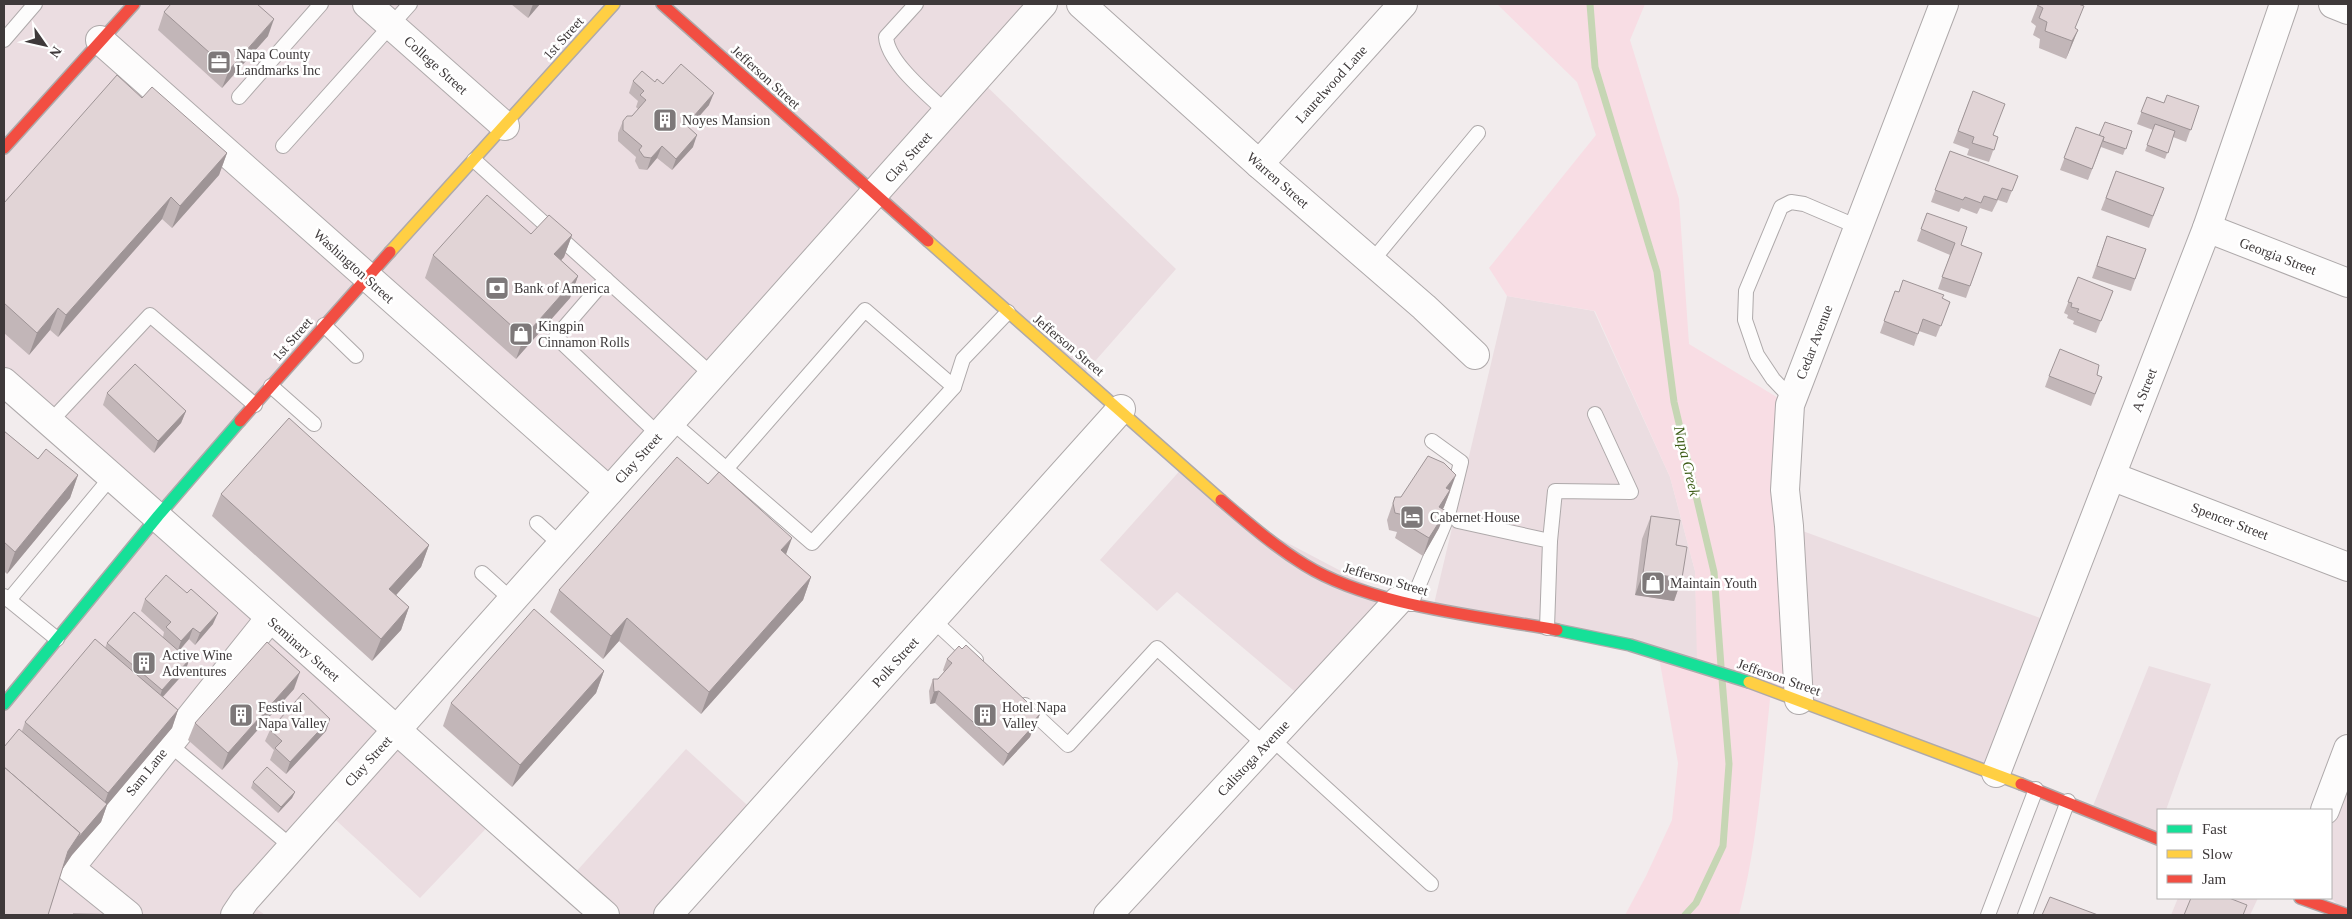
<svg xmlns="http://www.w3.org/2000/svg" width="2352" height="919" viewBox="0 0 2352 919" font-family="Georgia,serif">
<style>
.built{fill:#ebdde1}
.green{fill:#f8dde4}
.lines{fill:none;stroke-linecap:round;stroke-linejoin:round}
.stream{stroke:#c6d6b4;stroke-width:7}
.lane-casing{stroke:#aea9aa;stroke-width:16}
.street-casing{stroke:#aea9aa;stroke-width:30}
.fast-casing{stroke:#aea9aa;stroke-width:14}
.slow-casing{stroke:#aea9aa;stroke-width:14}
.jam-casing{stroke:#aea9aa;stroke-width:14}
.lane{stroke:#fdfcfc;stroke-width:14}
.street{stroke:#fdfcfc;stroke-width:28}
.fast{stroke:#16e098;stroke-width:11}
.slow{stroke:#ffcf43;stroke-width:11}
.jam{stroke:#f24e42;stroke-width:11}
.wall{fill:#c2b6b8}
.shaded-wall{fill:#9e9496}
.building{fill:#e1d4d6;stroke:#9e9496}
.labels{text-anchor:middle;stroke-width:5;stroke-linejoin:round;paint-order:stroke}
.street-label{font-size:14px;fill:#3e393a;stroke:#fff}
.poi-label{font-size:14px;fill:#3e393a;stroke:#fff;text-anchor:start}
.water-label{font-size:15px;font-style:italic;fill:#3d5c16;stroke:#fff}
</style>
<rect width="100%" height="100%" fill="#f2eced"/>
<g class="built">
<polygon points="4,4 1043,4 978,78 1176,269 1082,376 874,194 609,491 366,278 158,516 496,818 420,898 325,810 245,900 265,915 4,915 4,704 158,516 4,382"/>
<polygon points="1507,296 1594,311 1670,477 1695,571 1698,665 1433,608"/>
<polygon points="1184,466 1244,520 1398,601 1306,701 1177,592 1157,611 1100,560"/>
<polygon points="1789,526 2054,623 1996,773 1812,703"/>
<polygon points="2149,666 2211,684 2166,810 2158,810 2158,833 2091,811"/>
<polygon points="686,749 758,815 668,915 605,915 567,882"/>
<polygon points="2348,749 2348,915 2331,898 2331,810"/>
<polygon points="2178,898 2258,898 2250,915 2171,915"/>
</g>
<path class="green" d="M 1497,4 L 1645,4 L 1630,40 L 1679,199 L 1689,344 L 1790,405 L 1812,703 L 1771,689 C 1763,765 1758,842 1739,915 L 1625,915 L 1646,876 L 1672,820 L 1678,763 L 1658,652 L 1697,664 L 1695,571 L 1670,477 L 1595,311 L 1507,296 L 1489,268 L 1596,135 L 1577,82 Z"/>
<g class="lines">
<g class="stream">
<polyline points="1590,4 1595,67 1657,272 1674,402 1714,572 1721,666"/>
<polyline points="1685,915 1696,903 1723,846 1729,764 1722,679"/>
</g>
<g class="lane-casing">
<g id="lane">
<path d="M 916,4 L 886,37 C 888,63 928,94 947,113"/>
<polyline points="4,40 35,4"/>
<polyline points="239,97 321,4"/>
<polyline points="283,146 410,4"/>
<polyline points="474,160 712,375"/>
<polyline points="1372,261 1478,133"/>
<polyline points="606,279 556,337 659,435"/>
<polyline points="324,325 356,356"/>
<polyline points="271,386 314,424"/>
<polyline points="1792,399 1773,379 1757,355 1745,320 1746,291 1781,207 1791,202 1804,204 1858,227"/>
<polyline points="671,421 812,543 954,387 963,359 1008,312"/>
<polyline points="50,422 150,315 255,405"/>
<polyline points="726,469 865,310 954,387"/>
<polyline points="1458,521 1550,541 1547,628"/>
<polyline points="537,523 561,545"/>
<polyline points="1550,541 1555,491 1631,492 1595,414"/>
<polyline points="482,573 512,600"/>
<polyline points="4,596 57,639"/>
<polyline points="9,600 112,476"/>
<polyline points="1411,604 1448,515 1461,462 1432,441"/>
<polyline points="933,620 976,660"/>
<polyline points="1025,705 1068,745 1157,648 1265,745"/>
<polyline points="1271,738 1431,884"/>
<polyline points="169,744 292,847"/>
<polyline points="1988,915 2036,789"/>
<polyline points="2025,915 2068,801"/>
</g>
</g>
<g class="street-casing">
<g id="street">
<polyline points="367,4 505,126"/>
<polyline points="1081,4 1259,164 1424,307 1475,355"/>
<polyline points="2333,4 2348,10"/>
<polyline points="100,40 609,491"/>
<polyline points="1259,164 1403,4"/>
<polyline points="2207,228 2348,283"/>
<path d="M 4,382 C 206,558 404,738 605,915"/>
<polyline points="2111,476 2348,567"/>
<polyline points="1799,700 1789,526 1785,490 1790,405 1944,4"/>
<polyline points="1996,773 2207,228 2284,4"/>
<polyline points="2325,810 2348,749"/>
<polyline points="128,915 70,868 270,618"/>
<polyline points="235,915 245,900 1043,4"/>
<polyline points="668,915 1121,409"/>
<polyline points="1108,915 1398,601"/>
</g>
</g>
<g class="fast-casing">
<g id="fast">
<polyline points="1557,630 1630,645 1749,682"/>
<polyline points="4,704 158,516 240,421"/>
</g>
</g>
<g class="slow-casing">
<g id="slow">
<polyline points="928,241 1221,500"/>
<polyline points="390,252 614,4"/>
<polyline points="1749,682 2021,784"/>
</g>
</g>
<g class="jam-casing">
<g id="jam">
<polyline points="662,4 928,241"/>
<polyline points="4,148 134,4"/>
<polyline points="240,421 390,252"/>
<path d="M 1221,500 C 1248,523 1274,546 1305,565 C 1371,606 1480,616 1557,630"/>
<polyline points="2021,784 2158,839"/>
<polyline points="2300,898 2348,915"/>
</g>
</g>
<use href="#lane" class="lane"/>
<use href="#street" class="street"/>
<use href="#fast" class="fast"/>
<use href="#slow" class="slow"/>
<use href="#jam" class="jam"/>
</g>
<g class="wall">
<polygon points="511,4 540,4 528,18"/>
<polygon points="2038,4 2078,30 2071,47 2066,59 2039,48 2040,39 2033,35 2036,26 2031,22"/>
<polygon points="164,12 268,36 222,88 158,30"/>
<polygon points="633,81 655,82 663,84 709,105 689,128 693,147 672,170 657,158 647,170 639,169 635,161 636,157 618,141 618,133 623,121 632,116 638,109 636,107 638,101 629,93"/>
<polygon points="1973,91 1994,135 1998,137 1989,162 1967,155 1969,149 1953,143"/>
<polygon points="2147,97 2164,103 2199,106 2186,142 2173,137 2165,159 2145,151 2153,130 2137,124"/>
<polygon points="142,98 227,153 219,175 172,228 162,219 58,337 50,330 29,355 4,333 4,203"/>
<polygon points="2076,127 2099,136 2132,131 2123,155 2101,147 2088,180 2060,170"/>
<polygon points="1950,151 2018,176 2007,203 1998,200 1992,212 1980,208 1977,214 1961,208 1959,212 1931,202"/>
<polygon points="2116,171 2164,188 2149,228 2101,210"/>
<polygon points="1927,213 1961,245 1982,253 1966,298 1938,289 1950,255 1917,241"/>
<polygon points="531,234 572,235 564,257 561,260 578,276 570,298 516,359 425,278 433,255"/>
<polygon points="2107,236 2146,249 2131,291 2092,278"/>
<polygon points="2078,277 2113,291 2096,333 2073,324 2074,321 2067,318 2068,315 2064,313"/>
<polygon points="1895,291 1942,298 1950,302 1936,337 1919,331 1914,346 1880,333"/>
<polygon points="2097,375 2102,377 2091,406 2045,387 2049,376"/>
<polygon points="107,393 186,411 181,423 154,453 103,405"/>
<polygon points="4,431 38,459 78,475 70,498 7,574 4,571"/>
<polygon points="1450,492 1443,509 1439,528 1423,556 1395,538 1397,532 1389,530 1387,520 1395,497 1401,497"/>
<polygon points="221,494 429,545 421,567 396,595 409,607 401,630 372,661 212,516"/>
<polygon points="1651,516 1676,545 1682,578 1674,601 1635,595 1642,539"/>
<polygon points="786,555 811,577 803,600 701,714 619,641 603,659 550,612 559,590"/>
<polygon points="145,599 213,624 195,645 189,639 179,651 189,660 185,672 163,697 178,710 172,728 107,805 101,822 72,855 62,870 48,915 4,915 4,747 22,731 25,722 105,648 107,643 163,637 164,632 141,611"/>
<polygon points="947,659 1040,714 1035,726 1033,729 1030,737 1003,766 935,703 930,704 929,691 933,679 938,679 944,672 943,670"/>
<polygon points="604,671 596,693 512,787 443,726 451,703"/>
<polygon points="294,689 222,770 188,740 195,723"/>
<polygon points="330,719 326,731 286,774 270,760 274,750 265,741 270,730"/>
<polygon points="253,782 295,792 292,798 278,813 251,788"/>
</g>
<g class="shaded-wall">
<polygon points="533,4 540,4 528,18"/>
<polygon points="274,19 268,36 222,88 229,70"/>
<polygon points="2078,30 2071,47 2066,59 2072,41"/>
<polygon points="714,93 709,105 681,137 686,125"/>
<polygon points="697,135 693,147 672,170 676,159"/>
<polygon points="662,146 657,158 647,170 651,158"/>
<polygon points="227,153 219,175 172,228 180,206"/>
<polygon points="171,197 162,219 58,337 66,315"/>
<polygon points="572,235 564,257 546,277 554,254"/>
<polygon points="578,276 570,298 516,359 524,337"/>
<polygon points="58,308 50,330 29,355 37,333"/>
<polygon points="186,411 181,423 154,453 158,441"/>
<polygon points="78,475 70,498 7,574 15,552"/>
<polygon points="1456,475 1444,507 1433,524 1446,488"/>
<polygon points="1446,511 1439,528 1423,556 1429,538"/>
<polygon points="792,538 784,560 781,550"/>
<polygon points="429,545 421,567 381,612 389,589"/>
<polygon points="1643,573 1682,578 1674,601 1635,595"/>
<polygon points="811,577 803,600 701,714 709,692"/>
<polygon points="409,607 401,630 372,661 381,639"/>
<polygon points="218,613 213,624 195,645 200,633"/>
<polygon points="627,618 619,641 603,659 611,636"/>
<polygon points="193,628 189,639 177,653 181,641"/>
<polygon points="189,660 185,672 158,702 162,690"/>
<polygon points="604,671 596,693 512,787 520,765"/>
<polygon points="300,672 294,689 222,770 228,753"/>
<polygon points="939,691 935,703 930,704 934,692"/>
<polygon points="178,710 172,728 107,805 101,822 72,855 59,874 68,851 80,833 102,810 108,793"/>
<polygon points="1040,714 1035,726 1033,729 1030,737 1003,766 1008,754 1032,723"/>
<polygon points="330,719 326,731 286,774 290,762"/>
<polygon points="295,792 292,798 278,813 281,807"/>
</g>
<g class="building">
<polygon points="171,4 257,4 274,19 229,70 164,12"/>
<polygon points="2038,4 2078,4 2084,6 2075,28 2078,30 2072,41 2045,31 2047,22 2039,18 2043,8 2037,5"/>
<polygon points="681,64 714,93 686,125 697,135 676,159 662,146 651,158 644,157 639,150 642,146 623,130 623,121 627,116 632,116 646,100 640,95 644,91 633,81 642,71 655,82 657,79 663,84"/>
<polygon points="117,75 142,98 152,87 227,153 180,206 171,197 66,315 58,308 37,333 4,303 4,203"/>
<polygon points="1973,91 2005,104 1993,135 1998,137 1994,150 1972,143 1974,137 1958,131"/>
<polygon points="2167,95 2199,106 2191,130 2141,112 2147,97 2164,103"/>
<polygon points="2105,122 2132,131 2126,149 2103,141 2104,137 2099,136"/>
<polygon points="2155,124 2175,131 2168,153 2147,145"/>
<polygon points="2076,127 2104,137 2092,169 2064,158"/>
<polygon points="1950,151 2018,176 2012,191 2002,188 1997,200 1984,196 1981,203 1965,197 1963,200 1935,190"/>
<polygon points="2116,171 2164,188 2153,216 2106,198"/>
<polygon points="487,195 531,234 549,215 572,235 554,254 578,276 524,337 433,255"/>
<polygon points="1927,213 1967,227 1961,245 1982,253 1970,286 1942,277 1955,243 1921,229"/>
<polygon points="2107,236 2146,249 2135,279 2097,266"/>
<polygon points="2078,277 2113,291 2101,321 2077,312 2079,309 2071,307 2072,303 2068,302"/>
<polygon points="1903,280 1944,295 1942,298 1950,302 1941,326 1923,319 1918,334 1884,321 1895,291 1899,292"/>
<polygon points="2060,349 2099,365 2097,375 2102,377 2095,394 2049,376"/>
<polygon points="135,364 186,411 158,441 107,393"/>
<polygon points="289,418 429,545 389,589 409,607 381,639 221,494"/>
<polygon points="4,431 38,459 46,449 78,475 15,552 4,542"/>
<polygon points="1428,456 1444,463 1456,475 1446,488 1450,490 1439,507 1446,511 1429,538 1401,521 1404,515 1395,513 1393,503 1395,497 1401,497"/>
<polygon points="677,457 708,484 719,472 792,538 781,550 811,577 709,692 627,618 611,636 559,590"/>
<polygon points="1651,516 1680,520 1676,545 1687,547 1682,578 1643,573"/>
<polygon points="166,575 187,593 191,589 218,613 200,633 193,628 181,641 166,627 171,622 145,599"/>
<polygon points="534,609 604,671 520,765 451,703"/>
<polygon points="134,612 189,660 162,690 107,643"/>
<polygon points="95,639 178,710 108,793 25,722"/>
<polygon points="267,642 300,672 228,753 195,723"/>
<polygon points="966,645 1040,714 1032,723 1034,725 1008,754 939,691 934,692 933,679 938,679 952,663 947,659 959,646 962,649"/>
<polygon points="303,693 330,719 290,762 275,748 282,741 270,730"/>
<polygon points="19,729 107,804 78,838 80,833 4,767 4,747"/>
<polygon points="4,767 80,833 68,851 48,915 7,915 4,914"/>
<polygon points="267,767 295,792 281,807 253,782"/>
<polygon points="2050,897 2098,915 2042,915"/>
<polygon points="2191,898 2229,898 2247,905 2243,915 2184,915"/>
<polygon points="73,914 140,915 73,915"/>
</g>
<defs>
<g id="office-square" transform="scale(1.25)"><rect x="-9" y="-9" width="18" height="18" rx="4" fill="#7d7879" stroke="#fff"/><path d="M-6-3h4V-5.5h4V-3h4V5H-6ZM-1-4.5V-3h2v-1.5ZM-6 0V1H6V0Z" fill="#fff"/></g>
<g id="building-square" transform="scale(1.25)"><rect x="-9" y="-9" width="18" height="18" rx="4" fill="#7d7879" stroke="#fff"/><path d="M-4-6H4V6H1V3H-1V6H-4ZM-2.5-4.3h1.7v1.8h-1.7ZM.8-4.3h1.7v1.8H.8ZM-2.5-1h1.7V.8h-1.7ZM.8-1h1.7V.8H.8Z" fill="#fff"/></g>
<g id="bank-square" transform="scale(1.25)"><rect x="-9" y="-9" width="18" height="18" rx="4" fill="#7d7879" stroke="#fff"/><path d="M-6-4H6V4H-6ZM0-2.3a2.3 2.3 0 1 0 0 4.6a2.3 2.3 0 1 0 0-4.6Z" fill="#fff"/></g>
<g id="shop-square" transform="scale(1.25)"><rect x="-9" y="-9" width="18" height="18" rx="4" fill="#7d7879" stroke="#fff"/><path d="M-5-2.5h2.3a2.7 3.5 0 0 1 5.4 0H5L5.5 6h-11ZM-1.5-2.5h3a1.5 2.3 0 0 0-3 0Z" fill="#fff"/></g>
<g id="hotel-square" transform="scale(1.25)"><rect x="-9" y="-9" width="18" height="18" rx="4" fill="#7d7879" stroke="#fff"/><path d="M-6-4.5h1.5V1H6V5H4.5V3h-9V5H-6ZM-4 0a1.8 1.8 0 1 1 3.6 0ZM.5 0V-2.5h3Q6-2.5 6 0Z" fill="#fff"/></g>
</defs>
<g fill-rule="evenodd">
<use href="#office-square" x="219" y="62"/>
<use href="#building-square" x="665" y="120"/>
<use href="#bank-square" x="497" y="288"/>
<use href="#shop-square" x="521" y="334"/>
<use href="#hotel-square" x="1412" y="517"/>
<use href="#shop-square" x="1653" y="583"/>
<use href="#building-square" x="144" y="663"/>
<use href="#building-square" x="241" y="715"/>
<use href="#building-square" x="985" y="715"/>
</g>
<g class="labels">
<g class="street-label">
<text transform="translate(563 38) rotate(-48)" y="5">1st Street</text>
<text transform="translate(436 65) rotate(42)" y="5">College Street</text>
<text transform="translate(766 77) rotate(42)" y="5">Jefferson Street</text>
<text transform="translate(1331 84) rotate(-48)" y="5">Laurelwood Lane</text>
<text transform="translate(908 157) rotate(-48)" y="5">Clay Street</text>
<text transform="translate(1278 180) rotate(41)" y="5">Warren Street</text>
<text transform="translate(2278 256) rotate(21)" y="5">Georgia Street</text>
<text transform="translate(354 266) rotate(42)" y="5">Washington Street</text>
<text transform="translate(292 339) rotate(-49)" y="5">1st Street</text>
<text transform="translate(1814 342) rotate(-69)" y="5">Cedar Avenue</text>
<text transform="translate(1069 345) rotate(40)" y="5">Jefferson Street</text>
<text transform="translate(2144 390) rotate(-69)" y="5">A Street</text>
<text transform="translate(638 458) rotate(-48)" y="5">Clay Street</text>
<text transform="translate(2230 521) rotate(21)" y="5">Spencer Street</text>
<text transform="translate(1386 579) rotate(16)" y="5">Jefferson Street</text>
<text transform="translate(304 649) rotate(41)" y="5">Seminary Street</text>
<text transform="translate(895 662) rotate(-48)" y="5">Polk Street</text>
<text transform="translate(1779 677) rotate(19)" y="5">Jefferson Street</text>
<text transform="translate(1253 758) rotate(-47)" y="5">Calistoga Avenue</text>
<text transform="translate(368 761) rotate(-48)" y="5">Clay Street</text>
<text transform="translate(146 772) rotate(-51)" y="5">Sam Lane</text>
</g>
<g class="poi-label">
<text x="236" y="59">Napa County<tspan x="236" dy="16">Landmarks Inc</tspan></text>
<text x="682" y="125">Noyes Mansion</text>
<text x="514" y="293">Bank of America</text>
<text x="538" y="331">Kingpin<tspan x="538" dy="16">Cinnamon Rolls</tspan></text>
<text x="1430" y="522">Cabernet House</text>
<text x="1670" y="588">Maintain Youth</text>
<text x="162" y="660">Active Wine<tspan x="162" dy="16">Adventures</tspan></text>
<text x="258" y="712">Festival<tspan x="258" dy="16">Napa Valley</tspan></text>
<text x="1002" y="712">Hotel Napa<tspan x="1002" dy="16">Valley</tspan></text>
</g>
<g class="water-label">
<text transform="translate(1687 461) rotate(77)" y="5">Napa Creek</text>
</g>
</g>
<rect width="2352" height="919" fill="none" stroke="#3e393a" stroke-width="10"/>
<rect x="2157" y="809" width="175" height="90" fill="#ffffff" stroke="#b2b0b0"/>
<rect x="2167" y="825" width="25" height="8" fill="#16e098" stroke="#b2b0b0"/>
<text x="2202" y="834" font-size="15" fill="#3e393a">Fast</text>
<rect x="2167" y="850" width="25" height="8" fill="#ffcf43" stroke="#b2b0b0"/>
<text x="2202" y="859" font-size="15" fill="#3e393a">Slow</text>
<rect x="2167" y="875" width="25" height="8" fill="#f24e42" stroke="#b2b0b0"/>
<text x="2202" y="884" font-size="15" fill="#3e393a">Jam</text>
<g transform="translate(45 45) rotate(124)" stroke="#ffffff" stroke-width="4" paint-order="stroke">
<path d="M0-4L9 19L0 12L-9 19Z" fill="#3e393a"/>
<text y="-8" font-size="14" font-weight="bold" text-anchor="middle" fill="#3e393a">N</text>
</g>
</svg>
